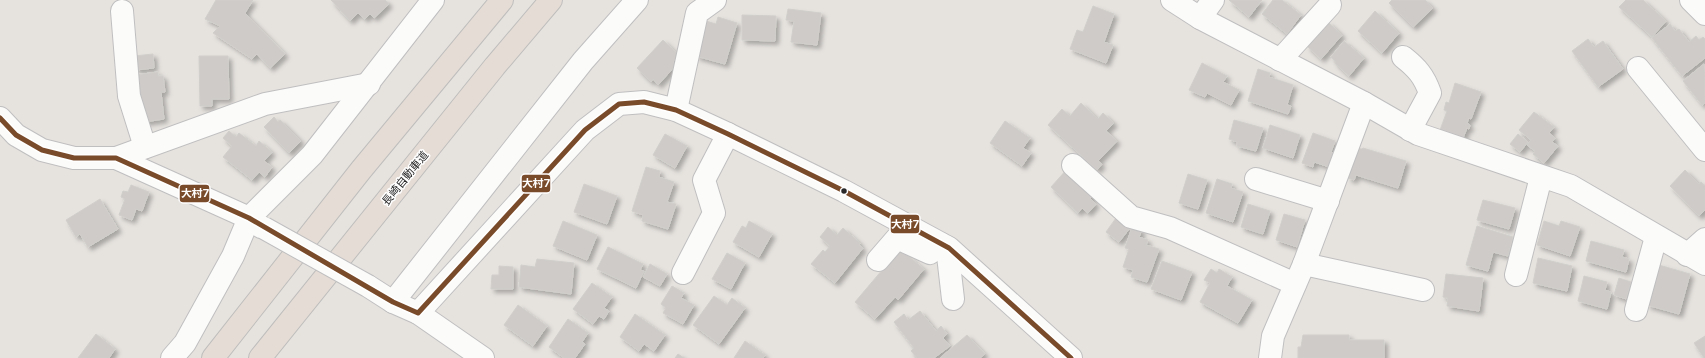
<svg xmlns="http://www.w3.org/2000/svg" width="1705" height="358" viewBox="0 0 1705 358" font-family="Inter,'Noto Sans JP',sans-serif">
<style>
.building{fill:#cecbc9;stroke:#d1cfcb;filter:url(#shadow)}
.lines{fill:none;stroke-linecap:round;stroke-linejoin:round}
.minor-casing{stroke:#c0bfc0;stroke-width:24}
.highway-casing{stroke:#bfbebd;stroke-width:24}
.minor{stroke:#fbfbfa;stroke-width:22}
.highway{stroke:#e5dcd5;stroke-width:22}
.minor-bridge-casing{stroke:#c0bfc0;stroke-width:24;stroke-linecap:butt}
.minor-bridge{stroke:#fbfbfa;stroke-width:22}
.bus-1-casing{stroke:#fff;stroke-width:8}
.bus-1{stroke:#7a4b2a;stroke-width:5}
.bus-dot{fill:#292929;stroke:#fff;stroke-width:1.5}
.labels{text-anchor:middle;stroke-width:3;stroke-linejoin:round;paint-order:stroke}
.street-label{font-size:11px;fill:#292929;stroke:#fff}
.line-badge{stroke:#fff;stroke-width:1.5}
.badge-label{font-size:11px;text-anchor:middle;font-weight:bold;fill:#fff}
</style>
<defs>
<filter id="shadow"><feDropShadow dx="3.5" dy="3.5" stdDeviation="2" flood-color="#0004"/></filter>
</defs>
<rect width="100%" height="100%" fill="#e6e3df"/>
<g class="building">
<polygon points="216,0 253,0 245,13 285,54 270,68 257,54 252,59 213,33 220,26 205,19"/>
<polygon points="331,0 385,0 389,4 374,18 370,14 365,19 358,13 350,21"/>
<polygon points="1229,0 1262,0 1249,17"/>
<polygon points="1273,0 1282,0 1301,15 1287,34 1262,14"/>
<polygon points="1392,0 1425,0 1433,8 1413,27 1389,3"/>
<polygon points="1626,0 1643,0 1666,21 1652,37 1619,7"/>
<polygon points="1093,6 1114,14 1104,42 1113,45 1106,63 1070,49 1077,30 1083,32"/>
<polygon points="788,9 821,13 817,45 791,42 794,21 786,20"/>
<polygon points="1375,11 1399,33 1382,53 1358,31"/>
<polygon points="742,15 776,16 775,41 742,40"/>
<polygon points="718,17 737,23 725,64 696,56 706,21 716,24"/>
<polygon points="1328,22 1342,35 1321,59 1307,46"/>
<polygon points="1670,24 1675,31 1679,29 1689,42 1696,36 1699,40 1703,37 1705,39 1705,58 1682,76 1652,38"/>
<polygon points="1588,39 1594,47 1603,41 1623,69 1598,87 1572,51"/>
<polygon points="663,40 679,55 673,62 676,65 658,85 653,79 651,82 637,68"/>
<polygon points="1344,41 1364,58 1349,76 1335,63 1336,62 1331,57"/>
<polygon points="153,54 154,68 136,70 134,56"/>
<polygon points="199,56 228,56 229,99 212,99 212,106 200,106"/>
<polygon points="1202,63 1227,76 1223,82 1239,90 1231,105 1207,93 1205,97 1189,90"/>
<polygon points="1704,64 1705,103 1702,105 1683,81"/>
<polygon points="1258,69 1270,73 1269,77 1293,85 1287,105 1291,106 1288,114 1248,101"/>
<polygon points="158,72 158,76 163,76 165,92 161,92 164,119 144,122 135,75"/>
<polygon points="1455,83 1481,92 1471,119 1469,118 1467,123 1470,125 1469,129 1467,128 1463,138 1440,130 1447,111 1444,110 1446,102 1449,103"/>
<polygon points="1081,103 1098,119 1103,113 1114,123 1106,131 1117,141 1098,161 1102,164 1097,170 1048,125 1062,109 1070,116"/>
<polygon points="1534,112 1554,127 1549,133 1555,138 1552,142 1558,146 1544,163 1533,154 1535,151 1527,145 1531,140 1519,130"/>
<polygon points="274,117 278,122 280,120 301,141 289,153 264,127"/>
<polygon points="1234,120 1263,128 1256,151 1237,146 1237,142 1229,139"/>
<polygon points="1005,121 1030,138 1023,148 1031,153 1022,166 990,143"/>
<polygon points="1270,125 1300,135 1293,158 1263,148"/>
<polygon points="229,131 236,137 239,133 256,146 259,141 272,152 264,161 272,167 265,177 259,172 252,180 223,157 232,146 223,138"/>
<polygon points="1313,133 1335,141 1331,152 1334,153 1329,167 1314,162 1313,167 1302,163"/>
<polygon points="665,134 687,146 675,168 653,155"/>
<polygon points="1518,134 1528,142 1520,152 1510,144"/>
<polygon points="1356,148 1362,149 1363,148 1406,161 1398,188 1356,175 1354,180 1348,178"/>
<polygon points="646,167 660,171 659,177 674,182 667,202 676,204 668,229 642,221 643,215 632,211"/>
<polygon points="1068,168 1095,194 1090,198 1096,204 1088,213 1082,208 1078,213 1051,187"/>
<polygon points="1685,170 1699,184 1701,182 1705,186 1705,210 1699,216 1670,186"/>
<polygon points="1188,174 1207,180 1198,209 1179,203"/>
<polygon points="1217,179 1232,184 1231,188 1243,192 1233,222 1206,213"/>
<polygon points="584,184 617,196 607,224 574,212"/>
<polygon points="131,185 149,192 142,211 136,209 132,220 119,215 125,199 121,197 123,191 128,192"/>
<polygon points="100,199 118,229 88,247 80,234 76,237 66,220"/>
<polygon points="1483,200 1515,208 1509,229 1477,220"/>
<polygon points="1248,204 1270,211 1263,234 1241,227"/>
<polygon points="1284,214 1305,220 1297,247 1276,240"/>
<polygon points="1116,218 1130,228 1119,242 1106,232"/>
<polygon points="563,221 597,235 587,260 553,246"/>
<polygon points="749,221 772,234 759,257 733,242 742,226 746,228"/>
<polygon points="1544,221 1559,226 1561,221 1580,227 1570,256 1537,245"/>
<polygon points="1477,226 1513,237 1508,256 1493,252 1488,271 1466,265"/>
<polygon points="828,227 837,235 843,228 860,243 859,245 863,248 835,283 811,264 823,250 825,252 830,246 820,237"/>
<polygon points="1132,227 1142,230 1139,237 1148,240 1146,245 1159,249 1147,282 1131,277 1133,270 1123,267 1129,249 1125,248"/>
<polygon points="1591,241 1624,250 1622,257 1629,259 1626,272 1586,261"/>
<polygon points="608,247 643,264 640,270 644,271 636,288 597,269"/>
<polygon points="900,249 924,269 898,300 895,297 875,319 855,302"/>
<polygon points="727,253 745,263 731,289 712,279"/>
<polygon points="1538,258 1572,266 1567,291 1533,283"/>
<polygon points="537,259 574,263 571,294 519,287 521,265 535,267"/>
<polygon points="1162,261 1192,272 1181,300 1151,289"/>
<polygon points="650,264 667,274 660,286 643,277"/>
<polygon points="1659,265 1690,274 1679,314 1647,305"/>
<polygon points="499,266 513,267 513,289 491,289 492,275 499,275"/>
<polygon points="1211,269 1217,273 1219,269 1232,277 1227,286 1252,300 1238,323 1200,302 1210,283 1204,280"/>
<polygon points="1446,274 1483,278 1479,311 1447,306 1448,298 1443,297"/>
<polygon points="1584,276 1607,282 1605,290 1611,292 1607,309 1578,301"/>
<polygon points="1619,278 1631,282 1626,299 1614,295"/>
<polygon points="592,283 612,297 604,308 609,311 604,319 599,316 593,324 573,309"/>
<polygon points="672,286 684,293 681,298 694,305 683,324 663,313 666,308 661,304"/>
<polygon points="714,296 727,305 732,298 745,308 719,344 693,325"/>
<polygon points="518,305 547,326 533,346 504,325"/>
<polygon points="920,311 936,331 941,326 947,334 943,338 950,346 934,358 917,358 911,351 914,348 894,322 904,314 908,320"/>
<polygon points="635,314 665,335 654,351 644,344 639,351 620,337"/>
<polygon points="568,319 588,333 582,342 585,344 575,358 564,358 549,347"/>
<polygon points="96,334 115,349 109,358 78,358"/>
<polygon points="967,335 985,354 980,358 940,358"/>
<polygon points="1303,335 1349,335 1349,340 1384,340 1384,358 1298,358 1298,347 1301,347"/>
<polygon points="1705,336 1705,358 1704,358 1694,343"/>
<polygon points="745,341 765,355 763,358 734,358"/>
<polygon points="678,354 684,358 675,358"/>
</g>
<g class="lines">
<g class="minor-casing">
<g id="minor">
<polyline points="1172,0 1200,18 1364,103 1418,134 1571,186 1705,264"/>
<polyline points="1691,0 1705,14"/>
<polyline points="122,11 129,96 145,147"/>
<polyline points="1200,18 1213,0"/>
<path d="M 1403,57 C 1417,68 1424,76 1430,93 L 1410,130"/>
<polyline points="1280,60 1330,5"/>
<polyline points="1638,68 1705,150"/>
<polyline points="676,110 697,13 715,0"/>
<polyline points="0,118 16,135 42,150 74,158 116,158 249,218 261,227"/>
<polyline points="116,158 265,104 369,84"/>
<polyline points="1073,165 1131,217 1170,228 1295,284"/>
<polyline points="1256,179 1328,201"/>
<polyline points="947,247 953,299"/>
<polyline points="1687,255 1705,239"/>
<polyline points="878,260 897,238 930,253 941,244"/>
<polyline points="1304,264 1423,290"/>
<polyline points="683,273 714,213 704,180 728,134"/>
<polyline points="1516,275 1541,177"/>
<polyline points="368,286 393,302 418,313 585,130 619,104 644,102 676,110 728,134 844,191 949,248 1071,358"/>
<polyline points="393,302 583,61 637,0"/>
<polyline points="1636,310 1656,237"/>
<polyline points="418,313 483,358"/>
<polyline points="172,358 185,343 233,256 249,218 312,155 433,0"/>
<polyline points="1270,358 1273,336 1304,264 1364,103"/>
</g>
</g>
<g class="highway-casing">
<g id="highway">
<polyline points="213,358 361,170 502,0"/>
<polyline points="260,358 495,66 551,0"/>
</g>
</g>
<use href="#minor" class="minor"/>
<use href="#highway" class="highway"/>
<g class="minor-bridge-casing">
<polyline id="minor-bridge" points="264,228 368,286"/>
</g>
<use href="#minor-bridge" class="minor-bridge"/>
<g class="bus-1-casing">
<polyline id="bus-1" points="0,118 16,135 42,150 74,158 116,158 249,218 393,302 418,313 585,130 619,104 644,102 676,110 728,134 844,191 949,248 1071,358"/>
</g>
<use href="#bus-1" class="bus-1"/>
</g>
<circle class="bus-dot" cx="844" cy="191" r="3.5"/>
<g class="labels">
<g class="street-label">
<text transform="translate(405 178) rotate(-51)" y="4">長崎自動車道</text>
</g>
</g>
<g class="line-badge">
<rect x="521" y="174" width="30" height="19" rx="4" fill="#7a4b2a"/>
<rect x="179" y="184" width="31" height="19" rx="4" fill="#7a4b2a"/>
<rect x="890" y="214" width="30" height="20" rx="4" fill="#7a4b2a"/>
</g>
<g class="badge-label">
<text x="536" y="187">大村7</text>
<text x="195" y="197">大村7</text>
<text x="905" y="228">大村7</text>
</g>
</svg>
